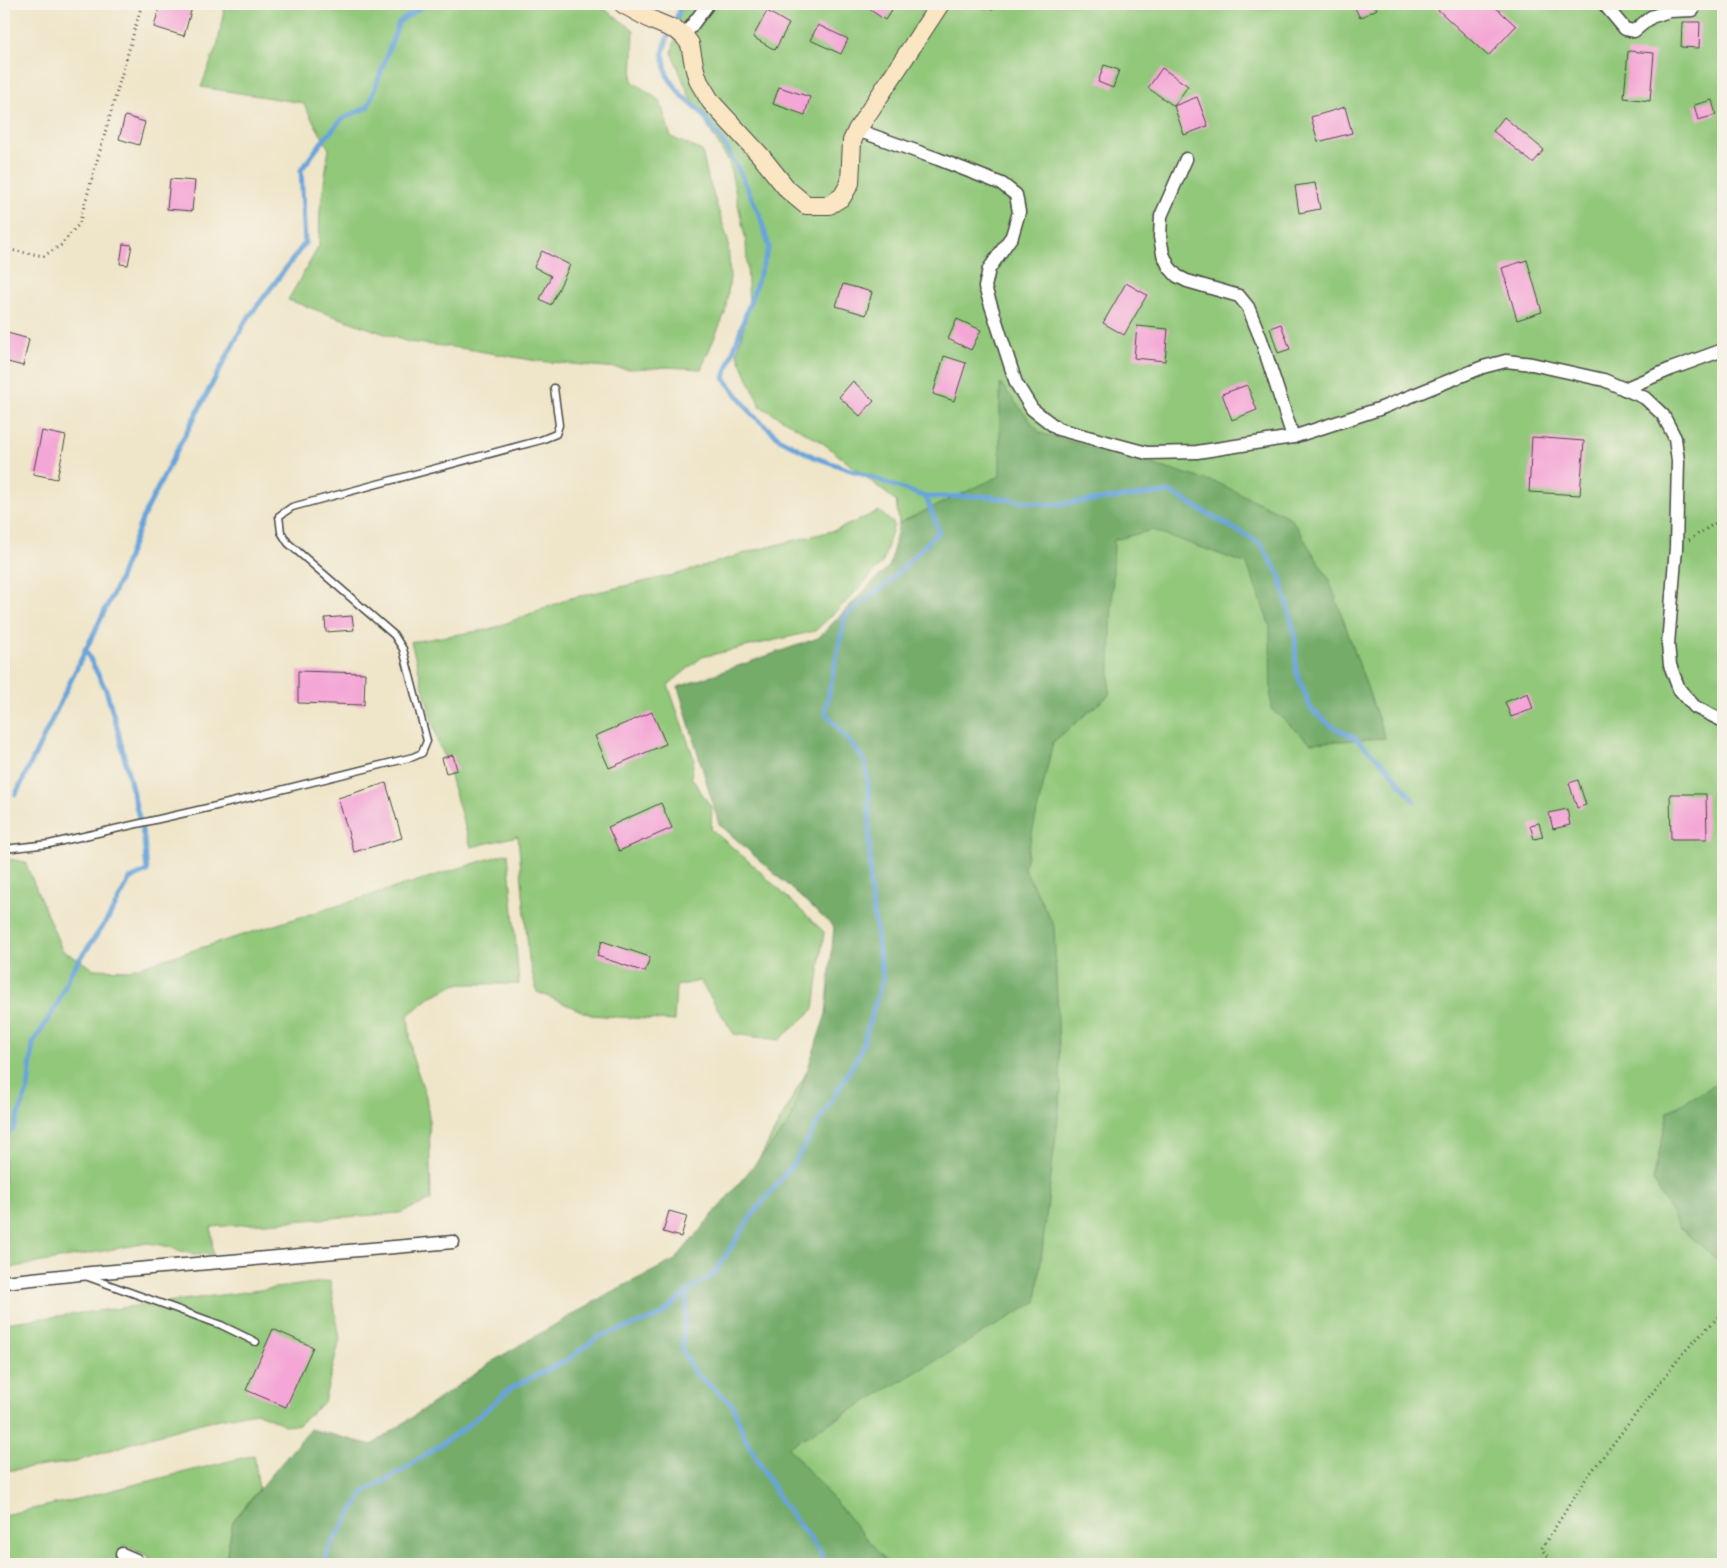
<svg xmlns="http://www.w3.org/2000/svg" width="1727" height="1568" viewBox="0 0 1727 1568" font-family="Mynerve,sans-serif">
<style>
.green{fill:#92c87a;stroke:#5e7a52}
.forest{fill:#75ac6a;stroke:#506c4a}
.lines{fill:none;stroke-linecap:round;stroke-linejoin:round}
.stream{stroke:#69a4d9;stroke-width:5}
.building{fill:#f4a7d6}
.lane-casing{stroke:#484743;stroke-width:9}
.street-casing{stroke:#484743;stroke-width:15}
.secondary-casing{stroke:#484743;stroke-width:20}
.path{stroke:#484743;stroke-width:3;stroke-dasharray:1 4;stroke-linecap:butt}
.lane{stroke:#fff;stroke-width:6}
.street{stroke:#fff;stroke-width:12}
.secondary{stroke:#fbe6c4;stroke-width:18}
</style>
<rect width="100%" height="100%" fill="#f7f3e8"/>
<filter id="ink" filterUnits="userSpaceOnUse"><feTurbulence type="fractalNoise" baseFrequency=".02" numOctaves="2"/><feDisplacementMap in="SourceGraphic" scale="10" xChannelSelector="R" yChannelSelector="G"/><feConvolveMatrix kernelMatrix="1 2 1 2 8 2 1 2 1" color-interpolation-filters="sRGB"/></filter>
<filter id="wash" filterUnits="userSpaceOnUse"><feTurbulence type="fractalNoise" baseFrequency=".0096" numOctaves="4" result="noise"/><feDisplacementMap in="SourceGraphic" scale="20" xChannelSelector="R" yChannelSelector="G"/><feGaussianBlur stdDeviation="1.12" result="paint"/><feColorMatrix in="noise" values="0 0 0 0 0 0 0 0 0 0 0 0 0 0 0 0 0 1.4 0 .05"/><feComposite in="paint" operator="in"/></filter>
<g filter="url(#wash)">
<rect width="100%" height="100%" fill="#efe5c9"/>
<g class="green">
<polygon points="225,4 597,4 634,30 632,81 660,101 671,137 702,151 708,178 728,240 730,278 725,313 701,369 668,367 630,369 537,361 467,349 408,342 288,300 319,246 320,210 329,149 303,103 201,87 218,43"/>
<polygon points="682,4 1723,4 1723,1564 829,1564 687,1275 762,1154 826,1036 903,550 896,501 823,443 760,406 737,353 749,307 746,241 729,162 689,95 672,53"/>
<polygon points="879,511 894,524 883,562 850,598 815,631 702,657 668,685 694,759 691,777 712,808 711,829 753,865 824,932 814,1009 779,1040 734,1034 700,981 676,986 674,1021 591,1015 537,992 529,960 518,836 471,847 442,750 439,746 411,642 491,629 571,598 678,574 752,551 836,530"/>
<polygon points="508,853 519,984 457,984 432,996 408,1015 412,1056 426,1096 429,1117 431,1200 400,1213 211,1227 213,1254 191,1254 162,1245 147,1243 4,1269 4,858 25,862 62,950 94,969 129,970"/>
<polygon points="330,1281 340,1339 324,1402 299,1424 288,1426 256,1412 209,1421 150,1437 75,1462 4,1471 4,1323"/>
<polygon points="254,1455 259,1489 233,1521 225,1564 147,1564 150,1557 124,1545 117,1564 4,1564 4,1515 69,1501"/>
</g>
<g class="forest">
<polygon points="1000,383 1040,433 1218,483 1291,518 1329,579 1385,738 1311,743 1271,709 1270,626 1247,564 1152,530 1114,540 1109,695 1053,742 1024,868 1054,926 1061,1092 1036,1302 788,1447 889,1564 225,1564 233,1521 310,1429 372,1445 498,1358 611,1292 675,1260 790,1122 826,1014 834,927 719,824 678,687 818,638 890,565 899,523 1000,476"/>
<polygon points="1723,1080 1723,1264 1679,1227 1653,1180 1668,1112"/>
</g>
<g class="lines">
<g class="stream">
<polyline points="679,4 679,12 667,39 663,53 667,75 681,95 701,112 726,147 744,181 760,216 769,247 724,378 752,414 780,439 814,457 926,497 983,496 1051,505 1170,492 1261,544 1280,576 1295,636 1296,671 1311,709 1330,725 1355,738 1388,768 1414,801"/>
<polyline points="16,794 119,581 143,517 176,452 245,322 305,243 301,170 321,143 342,119 368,107 399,22 426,4"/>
<polyline points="4,1137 14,1128 28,1089 33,1043 57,1005 71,972 109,917 130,879 147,871 144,839 117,727 106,690 85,649"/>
<polyline points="688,1291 682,1349 693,1371 732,1404 746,1440 782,1503 819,1550 826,1564"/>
<polyline points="324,1564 328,1550 364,1492 403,1470 462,1430 511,1388 567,1360 598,1337 660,1316 688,1291 713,1275 752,1215 794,1163 860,1053 883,978 870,887 869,793 865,761 825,712 845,616 887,584 939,531 926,497"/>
</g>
</g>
<g id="blocks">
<g class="building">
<polygon points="160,4 193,4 184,36 154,27"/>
<polygon points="864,4 896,4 885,20 863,5"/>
<polygon points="968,4 994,4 993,10"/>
<polygon points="1353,4 1374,4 1377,9 1360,18"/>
<polygon points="1441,4 1492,4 1516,26 1488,56 1436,8"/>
<polygon points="767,11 789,24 775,50 753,37"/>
<polygon points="1682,22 1700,22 1699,48 1681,47"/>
<polygon points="818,25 848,39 841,54 810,40"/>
<polygon points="1628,51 1654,53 1650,101 1624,98"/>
<polygon points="1104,65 1119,70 1113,88 1098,82"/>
<polygon points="1162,68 1188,86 1174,106 1148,88"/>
<polygon points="779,87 810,97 805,115 773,104"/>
<polygon points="1197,97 1208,126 1184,135 1174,106"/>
<polygon points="1712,100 1716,115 1698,120 1694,105"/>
<polygon points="1345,107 1352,133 1318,142 1311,117"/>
<polygon points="125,116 145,122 139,145 119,139"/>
<polygon points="1504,117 1544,150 1533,163 1493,131"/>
<polygon points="170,179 195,181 192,211 167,209"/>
<polygon points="1315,183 1320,209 1299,213 1295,186"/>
<polygon points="123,244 132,245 128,265 120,264"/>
<polygon points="542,251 570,265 551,305 540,299 551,276 534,267"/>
<polygon points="1527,260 1542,312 1517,320 1502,268"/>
<polygon points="1126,283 1147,295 1124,335 1103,323"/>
<polygon points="843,284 872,292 866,315 836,306"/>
<polygon points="957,319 981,330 971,350 948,339"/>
<polygon points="1281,324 1290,349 1278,353 1270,328"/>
<polygon points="1137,326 1168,329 1165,361 1134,358"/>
<polygon points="4,332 29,339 23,366 4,361"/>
<polygon points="944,356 966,363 954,401 933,394"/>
<polygon points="853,381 874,401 860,416 839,397"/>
<polygon points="1247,385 1257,410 1232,420 1222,394"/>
<polygon points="42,431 66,436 57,479 33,474"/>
<polygon points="1532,437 1584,441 1580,495 1529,492"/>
<polygon points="352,616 354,630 326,632 325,618"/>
<polygon points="298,671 365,673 364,705 298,703"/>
<polygon points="1528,693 1533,709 1511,717 1505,702"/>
<polygon points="652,712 666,744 609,768 595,736"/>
<polygon points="453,755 457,770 446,773 442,758"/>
<polygon points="1578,780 1586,805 1577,808 1569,783"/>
<polygon points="386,783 402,838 354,852 338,798"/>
<polygon points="1670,794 1706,794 1707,839 1671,839"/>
<polygon points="661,803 672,828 619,851 608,827"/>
<polygon points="1567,809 1570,825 1553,829 1549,813"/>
<polygon points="1539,823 1543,837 1534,839 1530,825"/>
<polygon points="602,941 650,957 645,972 597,956"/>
<polygon points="669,1211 687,1216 681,1237 663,1232"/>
<polygon points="273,1329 313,1347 286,1407 246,1390"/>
</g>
</g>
</g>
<g filter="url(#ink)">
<use href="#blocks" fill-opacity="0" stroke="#484743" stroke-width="1"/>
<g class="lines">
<g class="lane-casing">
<g id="lane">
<polyline points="4,849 49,844 216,806 413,757 422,753 427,741 403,649 394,635 288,543 281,532 279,516 292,507 541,440 556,434 559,425 554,388"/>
<polyline points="88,1277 221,1325 256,1342"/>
</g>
</g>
<g class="street-casing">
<g id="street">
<polyline points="1604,4 1625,29 1634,31 1651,17 1669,11 1693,10"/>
<polyline points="684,36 708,4"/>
<polyline points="857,130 938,159 1002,184 1016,195 1019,212 1012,236 989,269 985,287 1016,383 1032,409 1058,429 1147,453 1197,452 1293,437 1379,409 1483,367 1506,361 1532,364 1604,380 1645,398 1663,415 1675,438 1678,461 1676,548 1668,644 1670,665 1679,689 1695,707 1723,721"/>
<polyline points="1186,159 1161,216 1160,237 1163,254 1169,267 1177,276 1187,281 1239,296 1248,307 1261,339 1293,437"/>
<polyline points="1624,389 1671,369 1723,350"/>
<polyline points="4,1282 80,1274 453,1242"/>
<polyline points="122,1554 136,1560 134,1564"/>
</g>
</g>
<g class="secondary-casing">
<polyline id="secondary" points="623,4 654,21 678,31 684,36 690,44 695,70 699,82 711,102 760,155 788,190 806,205 829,205 842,197 850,183 852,141 857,130 940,4"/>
</g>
<g class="path">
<polyline points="4,249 44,256 61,245 79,224 142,4"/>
<polyline points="1689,540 1723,518"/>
<polyline points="1554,1564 1542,1548 1585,1480 1683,1353 1723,1312"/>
</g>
<use href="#lane" class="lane"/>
<use href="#street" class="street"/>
<use href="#secondary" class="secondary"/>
</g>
</g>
<rect width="1727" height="1568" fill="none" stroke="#f7f3e8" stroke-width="20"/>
</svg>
